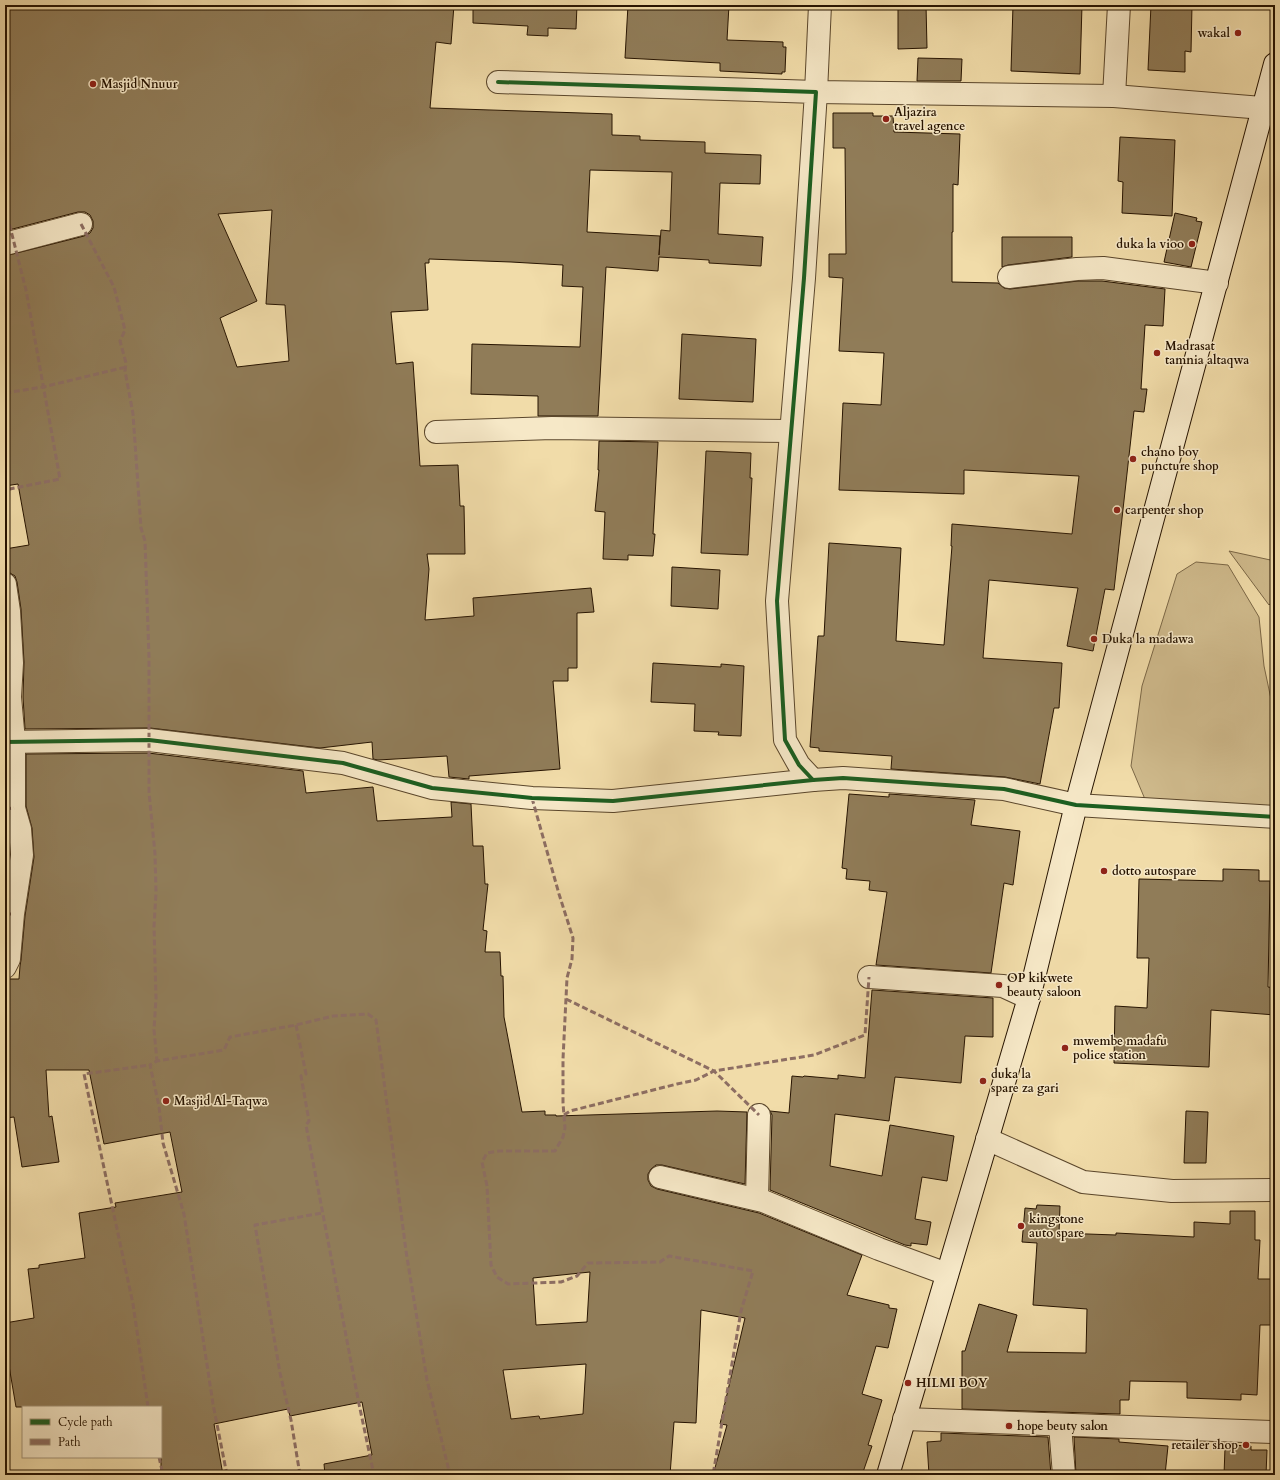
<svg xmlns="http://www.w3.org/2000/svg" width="1280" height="1480" viewBox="0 0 1280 1480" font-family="Cardo,serif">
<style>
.green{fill:#cfba8c;stroke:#7b6746}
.building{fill:#907c58;stroke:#271401;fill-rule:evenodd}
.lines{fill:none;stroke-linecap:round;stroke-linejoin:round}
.minor-casing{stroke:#5a462b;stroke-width:24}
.secondary-casing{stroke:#271401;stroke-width:24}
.minor{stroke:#f6e8c7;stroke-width:22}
.secondary{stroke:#f6e8c7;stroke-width:22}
.quiet{stroke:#8d6e63;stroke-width:3;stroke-dasharray:6 3;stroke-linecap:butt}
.cycleway-casing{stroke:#f6e8c7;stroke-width:6}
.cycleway{stroke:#1b5e20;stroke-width:4}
.poi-dot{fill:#8f2418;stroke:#f6e8c7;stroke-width:1.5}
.labels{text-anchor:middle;stroke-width:3;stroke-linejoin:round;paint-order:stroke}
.poi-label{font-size:12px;font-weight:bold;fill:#271401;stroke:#f6e8c7;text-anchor:start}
</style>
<rect width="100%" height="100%" fill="#f1dca9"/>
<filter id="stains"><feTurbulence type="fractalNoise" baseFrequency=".005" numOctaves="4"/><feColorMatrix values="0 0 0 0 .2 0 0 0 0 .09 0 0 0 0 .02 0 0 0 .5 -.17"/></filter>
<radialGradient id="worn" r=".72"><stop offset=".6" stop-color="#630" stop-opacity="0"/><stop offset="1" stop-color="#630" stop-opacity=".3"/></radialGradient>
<g class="green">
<polygon points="1229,551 1275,561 1275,599 1269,605"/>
<polygon points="1196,562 1228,565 1259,617 1264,666 1275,718 1275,808 1147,804 1131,766 1142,686 1177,574"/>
</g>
<g class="building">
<path d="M 5,5 L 454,5 L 451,44 L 436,42 L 430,108 L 612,114 L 612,135 L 640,136 L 640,140 L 705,142 L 705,153 L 761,155 L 760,184 L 720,183 L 718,234 L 763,237 L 761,266 L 709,263 L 709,260 L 659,257 L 658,271 L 606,267 L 598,416 L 538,416 L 538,396 L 471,394 L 472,344 L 580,347 L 583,287 L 562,286 L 563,265 L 511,262 L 429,259 L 429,263 L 425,263 L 428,310 L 391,312 L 396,364 L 413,362 L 420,466 L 458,465 L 460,506 L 464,506 L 465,554 L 427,554 L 429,569 L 425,620 L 474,616 L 473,598 L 591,588 L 594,612 L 577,613 L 577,668 L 568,668 L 568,681 L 553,681 L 560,769 L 469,776 L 469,779 L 449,777 L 447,756 L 378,760 L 373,759 L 372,742 L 320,748 L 150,728 L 25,729 L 23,697 L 24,662 L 21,609 L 17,582 L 15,576 L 10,573 L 6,572 L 5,565 L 5,549 L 29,545 L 18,484 L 5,486 L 5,256 L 84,236 L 90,233 L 93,228 L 93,221 L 90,215 L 85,212 L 78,212 L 5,231 ZM 590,170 L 672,172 L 670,231 L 661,230 L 659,255 L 660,236 L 587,232 ZM 272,210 L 266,304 L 285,305 L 289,361 L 237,367 L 220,318 L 257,301 L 218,214 Z"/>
<polygon points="473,5 577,5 576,29 548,28 548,36 527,35 528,26 473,23"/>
<polygon points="628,5 729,5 727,40 783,42 783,47 786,47 785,72 782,72 782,74 720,71 720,63 625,58"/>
<polygon points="898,5 926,5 927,48 898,49"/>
<polygon points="1013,5 1082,5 1080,74 1011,71"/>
<polygon points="1151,5 1192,5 1191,52 1185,51 1185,72 1148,70"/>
<polygon points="918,58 962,59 961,81 917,81"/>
<polygon points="833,113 873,113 873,116 893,116 894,132 960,134 958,185 953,184 953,232 952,232 952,282 998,283 1004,288 1010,289 1078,281 1102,281 1165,289 1163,326 1145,325 1141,389 1147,389 1144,412 1134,411 1114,590 1105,589 1093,651 1067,646 1078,588 989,580 983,658 1062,663 1059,708 1054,708 1040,784 1005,777 891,769 892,756 819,751 819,748 810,747 818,636 824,636 829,543 901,548 896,641 944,645 952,546 951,546 952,524 1072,534 1079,476 964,470 964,494 839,490 843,403 881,405 884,353 839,351 843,278 829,277 829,254 846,254 845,148 833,148"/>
<polygon points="1120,137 1175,140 1172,216 1122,213 1123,182 1118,181"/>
<polygon points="1175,213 1197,218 1196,221 1202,222 1191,267 1164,262"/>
<polygon points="1002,237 1072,237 1072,257 1008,265 1002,267"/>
<polygon points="682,334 756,339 753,402 679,399"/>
<polygon points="599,441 658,442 653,534 655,534 653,556 628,555 628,560 603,559 605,512 595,511 599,470 598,470"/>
<polygon points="706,451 751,453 750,478 752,478 748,555 701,553"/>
<polygon points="672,567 720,570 718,609 671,606"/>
<polygon points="653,663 721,667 721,664 744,666 741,736 718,735 719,732 694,731 695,704 651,702"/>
<path d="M 148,753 L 303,771 L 306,793 L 373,787 L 377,821 L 452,817 L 451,802 L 471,804 L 473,846 L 483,846 L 485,884 L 488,884 L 483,930 L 487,931 L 485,952 L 500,952 L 501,976 L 503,976 L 504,1017 L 522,1112 L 545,1111 L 545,1115 L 556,1115 L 556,1116 L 717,1111 L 747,1112 L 745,1184 L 662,1165 L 656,1165 L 651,1169 L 648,1174 L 648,1180 L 651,1186 L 657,1189 L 759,1213 L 862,1255 L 847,1295 L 889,1305 L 889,1308 L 897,1309 L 888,1348 L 876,1346 L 862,1394 L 882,1400 L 868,1445 L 872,1446 L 862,1475 L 713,1475 L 727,1425 L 720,1424 L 745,1318 L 701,1310 L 696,1423 L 674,1422 L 670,1475 L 325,1475 L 324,1464 L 372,1455 L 362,1402 L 290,1416 L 288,1409 L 214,1424 L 223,1475 L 161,1475 L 161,1407 L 16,1407 L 8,1360 L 5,1360 L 5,1323 L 34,1318 L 28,1269 L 39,1268 L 39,1265 L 85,1258 L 79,1213 L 116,1207 L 115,1203 L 182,1192 L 170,1132 L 104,1144 L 89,1070 L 46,1070 L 49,1117 L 52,1116 L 59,1162 L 22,1167 L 14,1117 L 5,1118 L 5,979 L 19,979 L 20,966 L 21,960 L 25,916 L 34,857 L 32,828 L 26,806 L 26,754 ZM 590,1272 L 587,1322 L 536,1325 L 533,1278 ZM 586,1364 L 583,1414 L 540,1419 L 539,1416 L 511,1419 L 503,1370 Z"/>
<polygon points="849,794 889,797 889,794 975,800 971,825 1020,831 1013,885 1004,883 991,973 876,965 887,892 869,890 870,881 846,879 847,869 842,868"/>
<polygon points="5,822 8,831 9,855 5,884"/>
<polygon points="1223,869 1259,870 1259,881 1270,881 1268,987 1275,988 1275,1015 1211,1010 1209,1067 1114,1063 1115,1006 1147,1008 1149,958 1137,958 1139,879 1223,881"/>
<polygon points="872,990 993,998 993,1037 965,1036 961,1083 895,1077 889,1121 835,1114 830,1166 882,1176 890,1125 954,1136 947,1181 922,1177 915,1219 931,1222 927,1245 911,1243 911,1246 905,1245 770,1190 772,1115 770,1111 789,1113 792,1076 803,1077 804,1076 838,1079 838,1075 865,1078"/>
<polygon points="1186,1111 1208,1112 1206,1163 1184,1163"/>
<polygon points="1037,1205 1060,1206 1059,1233 1116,1235 1116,1233 1194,1237 1194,1222 1230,1224 1230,1211 1255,1211 1255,1240 1260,1240 1258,1279 1275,1279 1275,1325 1260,1325 1257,1395 1241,1394 1241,1400 1187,1398 1187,1382 1130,1381 1129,1400 1120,1400 1120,1414 962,1409 962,1351 965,1351 979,1304 1017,1315 1007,1352 1086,1353 1087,1309 1033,1305 1037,1243 1022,1242 1025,1208 1036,1209"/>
<polygon points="941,1433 1048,1437 1051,1475 929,1475 927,1442 941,1441"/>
<polygon points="1074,1437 1119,1439 1119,1442 1168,1446 1165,1475 1076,1475"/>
<polygon points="1228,1445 1251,1446 1251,1450 1267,1450 1266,1475 1224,1475 1225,1448 1228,1448"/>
</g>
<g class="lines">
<g class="minor-casing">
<g id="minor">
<polyline points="820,5 816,92 1114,96 1275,109"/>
<polyline points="498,82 816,92 804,278 777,601 785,740 799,765 813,780 843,778 1004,789 1076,805 1275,817"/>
<polyline points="1114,96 1119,5"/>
<polyline points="5,244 81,224"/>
<polyline points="1009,277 1077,269 1103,268 1217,283"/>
<polyline points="436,432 552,428 791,431"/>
<polyline points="5,584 9,611 12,663 10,697 14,741 14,808 20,829 22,855 13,914 9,959 5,967"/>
<polyline points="5,742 149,740 343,763 432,788 532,798 613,801 813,780"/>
<polyline points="869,977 1003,986 1029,998"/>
<polyline points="987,1139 1083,1182 1172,1191 1275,1190"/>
<polyline points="660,1177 763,1201 879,1249 947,1274"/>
<polyline points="757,1199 759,1115"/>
<polyline points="904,1419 1275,1432"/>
<polyline points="1060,1425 1064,1475"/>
</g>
</g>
<g class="secondary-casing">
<polyline id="secondary" points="888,1475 1029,998 1076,805 1275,64"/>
</g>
<use href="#minor" class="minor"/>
<use href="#secondary" class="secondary"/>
<g class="quiet">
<polyline points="5,207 26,290 60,479 5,490"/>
<polyline points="81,224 114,287 125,330 120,341 126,363 125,371 133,414 141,528 145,541 149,657 149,792 155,854 156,892 154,927 156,998 154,1030 157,1061"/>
<polyline points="5,393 43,387 126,367"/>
<polyline points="532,798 559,894 573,938 572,959 567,978 563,1059 563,1103 565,1128 563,1137 555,1151 499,1151 487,1153 482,1162 487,1186 491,1265 497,1277 508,1284 561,1282 577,1276 588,1263 660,1262 669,1256 753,1271 741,1311 713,1475"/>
<polyline points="5,809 14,808"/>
<polyline points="5,914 13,914"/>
<polyline points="566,999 714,1071 759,1115"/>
<polyline points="296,1025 306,1074 301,1076 309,1121 306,1125 359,1404 374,1475"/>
<polyline points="564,1115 570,1111 677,1084 696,1080 714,1071 814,1055 865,1035 869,977"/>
<polyline points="148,1407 133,1304 84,1074 150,1065"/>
<polyline points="159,1457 163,1475"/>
<polyline points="227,1475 213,1404 184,1214 163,1143 159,1106 150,1065 157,1061 224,1050 230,1037 296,1025 333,1016 368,1014 376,1020 406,1251 427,1380 450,1475"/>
<polyline points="300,1475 291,1420 280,1373 255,1225 322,1213"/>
</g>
<g class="cycleway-casing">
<g id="cycleway">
<polyline points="498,82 816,92 804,278 777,601 785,740 799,765 813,780 843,778 1004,789 1076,805 1275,817"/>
<polyline points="5,742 149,740 343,763 432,788 532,798 613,801 813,780"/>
</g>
</g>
<use href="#cycleway" class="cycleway"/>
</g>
<g class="poi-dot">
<circle cx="1238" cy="33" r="4"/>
<circle cx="93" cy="84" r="4"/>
<circle cx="886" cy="119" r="4"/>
<circle cx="1192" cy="244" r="4"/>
<circle cx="1157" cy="353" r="4"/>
<circle cx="1133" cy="459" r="4"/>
<circle cx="1117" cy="510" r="4"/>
<circle cx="1094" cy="639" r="4"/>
<circle cx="1104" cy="871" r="4"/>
<circle cx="999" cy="985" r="4"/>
<circle cx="1065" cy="1048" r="4"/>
<circle cx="983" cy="1081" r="4"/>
<circle cx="166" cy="1101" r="4"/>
<circle cx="1021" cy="1226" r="4"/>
<circle cx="908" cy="1383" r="4"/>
<circle cx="1009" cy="1426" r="4"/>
<circle cx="1246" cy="1445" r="4"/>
</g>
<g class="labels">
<g class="poi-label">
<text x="1230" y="37" text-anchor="end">wakal</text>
<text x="101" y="88">Masjid Nnuur</text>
<text x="894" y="116">Aljazira<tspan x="894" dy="14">travel agence</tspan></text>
<text x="1184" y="248" text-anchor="end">duka la vioo</text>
<text x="1165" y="350">Madrasat<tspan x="1165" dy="14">tamnia altaqwa</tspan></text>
<text x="1141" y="456">chano boy<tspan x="1141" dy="14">puncture shop</tspan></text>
<text x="1125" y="514">carpenter shop</text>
<text x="1102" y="643">Duka la madawa</text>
<text x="1112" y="875">dotto autospare</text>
<text x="1007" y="982">OP kikwete<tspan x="1007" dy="14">beauty saloon</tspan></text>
<text x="1073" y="1045">mwembe madafu<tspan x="1073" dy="14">police station</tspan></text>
<text x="991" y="1078">duka la<tspan x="991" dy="14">spare za gari</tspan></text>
<text x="174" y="1105">Masjid Al-Taqwa</text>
<text x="1029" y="1223">kingstone<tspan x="1029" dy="14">auto spare</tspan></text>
<text x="916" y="1387">HILMI BOY</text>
<text x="1017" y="1430">hope beuty salon</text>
<text x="1238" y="1449" text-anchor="end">retailer shop</text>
</g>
</g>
<rect width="1280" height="1480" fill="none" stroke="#f1dca9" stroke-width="20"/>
<rect x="6" y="6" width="1268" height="1468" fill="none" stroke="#271401" stroke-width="2"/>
<rect x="10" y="10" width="1260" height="1460" fill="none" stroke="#271401"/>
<rect x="22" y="1406" width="140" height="52" fill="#f6e8c7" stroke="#a39378"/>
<rect x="30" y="1419" width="20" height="6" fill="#1b5e20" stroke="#a39378"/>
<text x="58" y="1426" font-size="12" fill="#271401">Cycle path</text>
<rect x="30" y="1439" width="20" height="6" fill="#8d6e63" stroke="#a39378"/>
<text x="58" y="1446" font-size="12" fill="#271401">Path</text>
<rect width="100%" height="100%" filter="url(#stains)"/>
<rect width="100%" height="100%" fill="url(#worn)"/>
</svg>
